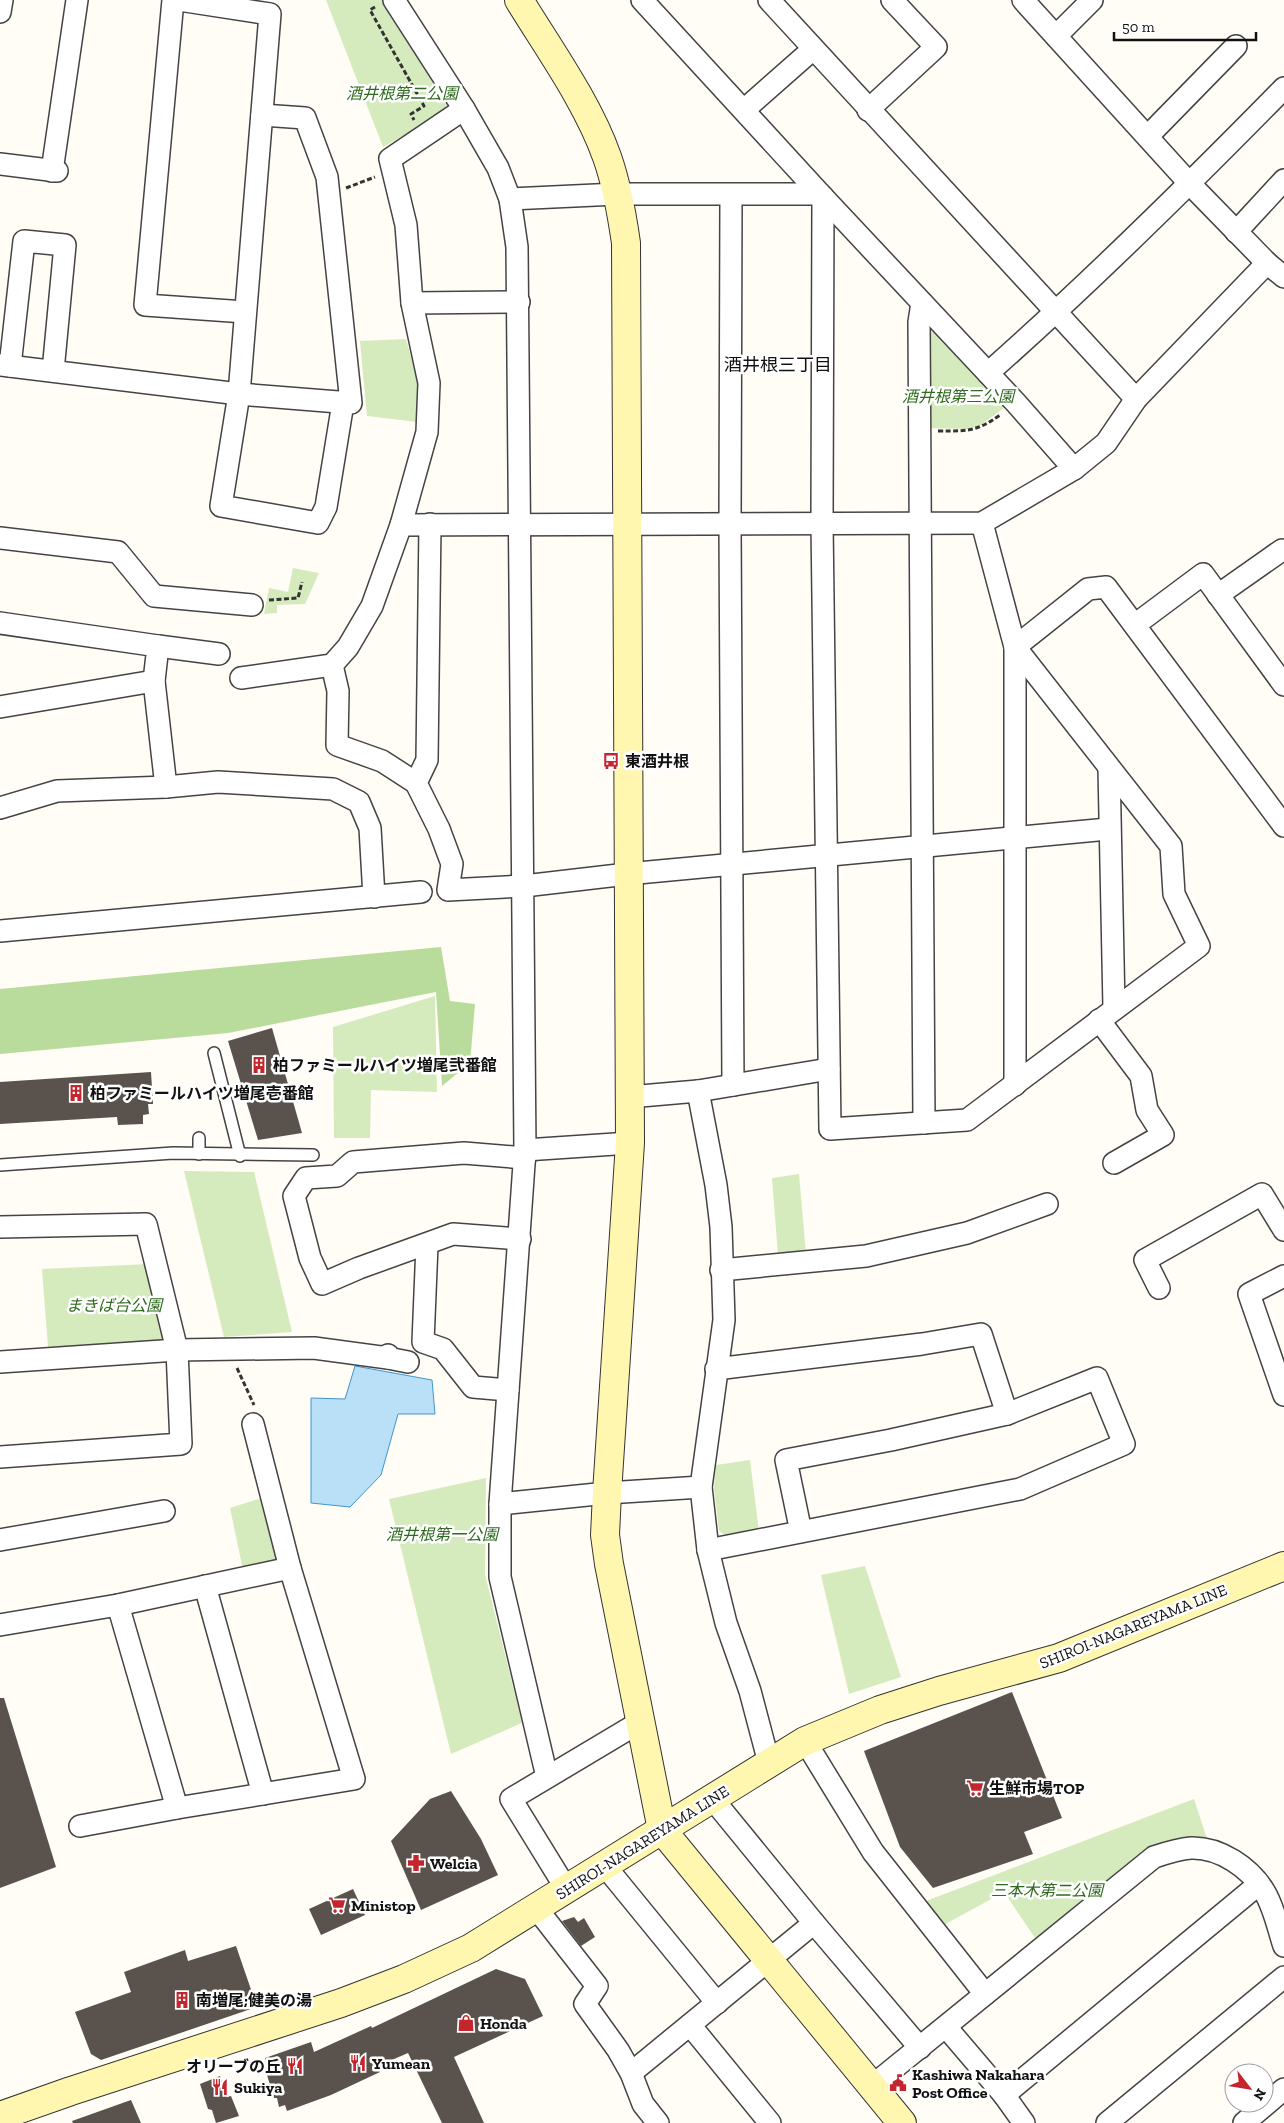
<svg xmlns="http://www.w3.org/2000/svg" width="1284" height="2123" viewBox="0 0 1284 2123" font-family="'Zilla Slab','Noto Sans JP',serif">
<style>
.green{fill:#d5ebbd}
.forest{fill:#b9dc9c}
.water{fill:#b9e0f7;stroke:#3f96cf}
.building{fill:#5a524d}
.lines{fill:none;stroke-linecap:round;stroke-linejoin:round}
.lane-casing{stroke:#444;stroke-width:14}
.street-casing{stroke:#444;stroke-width:24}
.secondary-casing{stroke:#333;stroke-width:30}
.path{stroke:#333;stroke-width:3;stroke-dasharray:5 2.5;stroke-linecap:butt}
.lane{stroke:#fff;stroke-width:11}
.street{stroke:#fff;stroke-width:21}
.secondary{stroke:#fff6b0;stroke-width:28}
.labels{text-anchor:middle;stroke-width:5;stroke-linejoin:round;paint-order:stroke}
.park-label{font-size:16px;font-style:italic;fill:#2f6b1f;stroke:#fff}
.poi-label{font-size:16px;font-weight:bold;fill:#111;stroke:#fff;text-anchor:start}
.street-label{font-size:16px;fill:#111;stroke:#fff}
.neighbourhood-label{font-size:18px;fill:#111;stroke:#fff}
</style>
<rect width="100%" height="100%" fill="#fffdf5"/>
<g class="green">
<polygon points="326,0 387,0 452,103 451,109 383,147"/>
<polygon points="933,322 1009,404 981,425 967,429 926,428 925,325"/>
<polygon points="406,339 419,385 417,422 367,416 360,341"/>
<polygon points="293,568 319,573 305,604 277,605 277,613 264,614 269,588 288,592"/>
<polygon points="435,996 437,1092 371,1090 370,1138 334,1138 333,1027"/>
<polygon points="184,1171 254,1172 292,1332 224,1337"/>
<polygon points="799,1174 806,1254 778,1255 772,1178"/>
<polygon points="148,1264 165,1334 161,1341 48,1347 42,1269"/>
<polygon points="750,1460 759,1532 728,1537 719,1531 714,1488 716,1465"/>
<polygon points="486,1478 485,1574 522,1723 451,1754 389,1499"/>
<polygon points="265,1497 280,1556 275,1563 243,1570 230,1508"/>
<polygon points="865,1566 901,1677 849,1694 821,1575"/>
<polygon points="1194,1799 1208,1842 1193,1841 1037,1941 1004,1892 940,1927 929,1913 931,1909 926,1901"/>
</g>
<polygon class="forest" points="441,947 450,1001 475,1004 470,1063 442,1086 436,992 228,1033 0,1054 0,989"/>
<polygon class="water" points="355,1366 432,1380 435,1414 398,1414 381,1475 350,1507 311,1503 311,1398 345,1399"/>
<g class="building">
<polygon points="272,1028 302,1133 258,1140 228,1041"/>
<polygon points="151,1072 153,1104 148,1104 149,1114 143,1115 143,1124 118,1125 117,1117 0,1124 0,1082"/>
<polygon points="1012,1692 1062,1818 1024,1832 1033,1854 933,1888 900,1847 864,1751"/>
<polygon points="0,1698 4,1698 56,1867 0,1888"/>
<polygon points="451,1791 481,1839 498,1875 421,1910 391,1841 430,1799"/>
<polygon points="353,1889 365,1915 321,1935 309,1909"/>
<polygon points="574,1917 578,1922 584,1918 595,1937 581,1946 562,1921"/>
<polygon points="236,1946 257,2007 101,2060 91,2054 75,2012 131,1992 124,1972 185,1950 188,1961"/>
<polygon points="496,1969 525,1979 543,2016 454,2057 484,2123 442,2123 408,2053 378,2066 380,2072 331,2095 287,2111 285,2105 279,2107 277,2098 274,2098 267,2075 271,2074 265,2058 311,2042 314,2052 371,2026 372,2028"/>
<polygon points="220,2076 227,2097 231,2096 239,2116 216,2123 212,2110 208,2109 200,2084"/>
<polygon points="131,2100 141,2123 73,2123 72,2121"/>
</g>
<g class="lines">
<g class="lane-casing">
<g id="lane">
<polyline points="214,1053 240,1156"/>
<polyline points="199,1138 199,1154"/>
<polyline points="0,1165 173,1153 313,1155"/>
</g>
</g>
<g class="street-casing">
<g id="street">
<polyline points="173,0 145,305 245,312"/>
<polyline points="179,0 270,14 239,394 221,506 318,523 326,507 343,403"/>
<polyline points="394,0 464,109 498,168 510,199 517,247 525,1150 500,1504 500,1577 547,1777"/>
<polyline points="642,0 823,197 1016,403 1074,469"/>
<polyline points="769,0 1136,399"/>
<polyline points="1023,0 1190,184 1267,263 1284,277"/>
<polyline points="0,12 2,0"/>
<polyline points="1056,36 1092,0"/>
<polyline points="744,110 812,50"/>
<polyline points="868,110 936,47 892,0"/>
<polyline points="1148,136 1236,46"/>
<polyline points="0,164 57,171"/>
<polyline points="52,171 77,0"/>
<polyline points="731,195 730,525 733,1085"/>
<polyline points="823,197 822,523 830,1129 967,1120 1199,946 1174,894 1171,846 1015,647 982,523"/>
<polyline points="510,199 617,194 820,194"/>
<polyline points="1236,232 1284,180"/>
<polyline points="412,303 519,302"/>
<polyline points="922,303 919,322 924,1123"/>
<polyline points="0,365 239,394 351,403 327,177 305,118 262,115"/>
<polyline points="10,366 24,241 65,245 53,371"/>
<path d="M 988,373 C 1091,282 1188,186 1284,88"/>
<polyline points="430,524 427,760 416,783 439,829 452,864 448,890 524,886 627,874 1108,829"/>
<polyline points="401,525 982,523 1074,469 1106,443 1136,399 1267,263"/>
<polyline points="0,538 118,552 154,596 252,605"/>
<polyline points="1218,595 1282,550"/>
<polyline points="0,623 158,646 154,681 166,787"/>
<polyline points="1136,624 1203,574 1284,685"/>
<polyline points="158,646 219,654"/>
<polyline points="332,665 338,691 337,745 382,761 416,783"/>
<polyline points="241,678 332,665 348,647 372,606 401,525 427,432 429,383 412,303 406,225 390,159 464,109"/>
<polyline points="0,707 154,681"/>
<polyline points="1109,768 1114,1008"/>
<polyline points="0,808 57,791 166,787 218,782 333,789 359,802 370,828 374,897"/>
<polyline points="0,931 421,892"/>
<polyline points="1099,1020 1141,1076 1147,1110 1163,1135 1114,1163"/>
<polyline points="1015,1085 1015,647 1088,589 1106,587 1284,826"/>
<polyline points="698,1091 716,1185 721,1227 724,1320 701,1487 708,1550 726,1623 750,1691 769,1763"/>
<polyline points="629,1097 698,1091 829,1069"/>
<polyline points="525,1150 630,1143"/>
<polyline points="0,1227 146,1224 177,1350 181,1444 0,1457"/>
<polyline points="520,1239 453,1234 359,1268 322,1284 310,1258 294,1196 306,1178 337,1176 353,1162 464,1153 525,1158"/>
<polyline points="427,1245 423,1342 443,1349 473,1387 508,1390"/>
<polyline points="721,1270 866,1256 967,1233 1047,1204"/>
<polyline points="1284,1276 1249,1294 1284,1395"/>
<polyline points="1159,1288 1145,1260 1262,1194 1284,1230"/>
<polyline points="388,1355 388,1358 408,1362"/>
<polyline points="0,1362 177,1350 314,1348 388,1358"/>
<polyline points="716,1369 922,1344 981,1334 1007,1414"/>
<polyline points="500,1504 607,1493 701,1487"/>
<polyline points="0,1540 164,1511"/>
<polyline points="708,1550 1020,1489 1124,1444 1097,1378 1007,1414 891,1440 786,1460 801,1532"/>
<polyline points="205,1586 263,1794"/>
<polyline points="118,1605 177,1808 354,1779 290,1568 253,1424"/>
<polyline points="0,1625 118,1605 290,1568"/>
<polyline points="805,1741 873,1852 985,1994"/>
<polyline points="711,1797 814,1923 920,2048"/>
<polyline points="80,1826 177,1808"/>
<polyline points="605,1866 717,2003"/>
<polyline points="567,1890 511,1799 640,1722"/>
<polyline points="537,1909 597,1986 585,2004 618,2050 631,2073 643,2104 658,2123"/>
<polyline points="690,2025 770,2123"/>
<polyline points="946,2027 1004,2095 1024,2123"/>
<polyline points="631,2073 814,1923"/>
<path d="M 872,2086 L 1154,1857 C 1166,1853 1178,1849 1191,1848 C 1220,1847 1250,1868 1264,1891 C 1274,1907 1278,1928 1284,1946"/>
<polyline points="1004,2095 1259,1884"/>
<polyline points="1107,2123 1284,1977"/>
<polyline points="1244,2123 1284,2089"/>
</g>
</g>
<g class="secondary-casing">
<g id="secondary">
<path d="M 519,0 C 549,49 588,103 607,157 C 617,185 622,215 626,243 L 630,1143 L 607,1493 L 605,1535 L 609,1564 L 662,1830 L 902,2123"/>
<polyline points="0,2116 71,2091 341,2003 404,1979 471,1948 805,1741 880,1710 939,1691 1059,1658 1284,1566"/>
</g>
</g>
<g class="path">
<polyline points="375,7 370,10 424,106 411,114 414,120"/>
<polyline points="346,188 375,177"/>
<path d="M 938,431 C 967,431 976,432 1000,415"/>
<polyline points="269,600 298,598 302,582"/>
<polyline points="237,1368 254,1405"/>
</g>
<use href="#lane" class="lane"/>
<use href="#street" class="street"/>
<use href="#secondary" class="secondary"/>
</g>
<defs>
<g id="bus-bare" transform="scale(1.35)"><path d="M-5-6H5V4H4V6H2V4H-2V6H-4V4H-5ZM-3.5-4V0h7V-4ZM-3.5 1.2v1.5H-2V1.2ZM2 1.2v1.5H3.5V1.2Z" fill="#c4262e" stroke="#fff" stroke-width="2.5" paint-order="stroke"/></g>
<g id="building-bare" transform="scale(1.35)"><path d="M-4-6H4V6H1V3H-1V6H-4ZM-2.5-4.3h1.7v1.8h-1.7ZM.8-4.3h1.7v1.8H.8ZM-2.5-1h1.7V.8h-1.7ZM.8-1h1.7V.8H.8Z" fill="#c4262e" stroke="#fff" stroke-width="2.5" paint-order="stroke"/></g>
<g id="supermarket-bare" transform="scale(1.35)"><path d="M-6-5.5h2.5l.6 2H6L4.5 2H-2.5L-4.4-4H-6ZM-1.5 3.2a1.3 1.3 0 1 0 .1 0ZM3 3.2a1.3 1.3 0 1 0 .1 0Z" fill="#c4262e" stroke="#fff" stroke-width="2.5" paint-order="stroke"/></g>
<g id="pharmacy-bare" transform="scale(1.35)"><path d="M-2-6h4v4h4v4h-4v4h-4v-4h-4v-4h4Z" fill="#c4262e" stroke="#fff" stroke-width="2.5" paint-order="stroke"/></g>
<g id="shop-bare" transform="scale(1.35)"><path d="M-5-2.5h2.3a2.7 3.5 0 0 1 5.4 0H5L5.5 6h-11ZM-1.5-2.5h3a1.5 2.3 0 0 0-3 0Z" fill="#c4262e" stroke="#fff" stroke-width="2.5" paint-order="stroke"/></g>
<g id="restaurant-bare" transform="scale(1.35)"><path d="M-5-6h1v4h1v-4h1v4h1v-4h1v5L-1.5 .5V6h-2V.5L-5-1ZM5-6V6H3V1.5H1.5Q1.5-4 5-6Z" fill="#c4262e" stroke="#fff" stroke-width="2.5" paint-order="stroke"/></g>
<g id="civic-bare" transform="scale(1.35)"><path d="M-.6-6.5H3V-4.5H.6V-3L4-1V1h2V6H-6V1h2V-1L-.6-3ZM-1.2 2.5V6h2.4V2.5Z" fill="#c4262e" stroke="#fff" stroke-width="2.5" paint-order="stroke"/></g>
</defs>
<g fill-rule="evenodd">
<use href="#bus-bare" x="611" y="761"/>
<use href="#building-bare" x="259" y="1065"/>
<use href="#building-bare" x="76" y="1093"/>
<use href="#supermarket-bare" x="975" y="1788"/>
<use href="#pharmacy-bare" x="416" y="1863"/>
<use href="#supermarket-bare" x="337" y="1905"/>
<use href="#building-bare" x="182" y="2000"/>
<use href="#shop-bare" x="466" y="2023"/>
<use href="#restaurant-bare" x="358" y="2063"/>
<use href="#restaurant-bare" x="295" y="2066"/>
<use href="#civic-bare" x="898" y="2083"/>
<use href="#restaurant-bare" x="220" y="2087"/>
</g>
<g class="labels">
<g class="park-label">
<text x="402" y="99">酒井根第二公園</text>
<text x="958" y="402">酒井根第三公園</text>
<text x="114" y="1311">まきば台公園</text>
<text x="442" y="1540">酒井根第一公園</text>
<text x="1047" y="1896">三本木第二公園</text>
</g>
<g class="poi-label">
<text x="625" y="767">東酒井根</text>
<text x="273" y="1071">柏ファミールハイツ増尾弐番館</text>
<text x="90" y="1099">柏ファミールハイツ増尾壱番館</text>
<text x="989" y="1794">生鮮市場TOP</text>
<text x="430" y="1869">Welcia</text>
<text x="351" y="1911">Ministop</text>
<text x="196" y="2006">南増尾;健美の湯</text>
<text x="480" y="2029">Honda</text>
<text x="372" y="2069">Yumean</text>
<text x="281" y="2072" text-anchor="end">オリーブの丘</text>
<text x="912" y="2080">Kashiwa Nakahara<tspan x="912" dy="18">Post Office</tspan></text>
<text x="234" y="2093">Sukiya</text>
</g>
<g class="street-label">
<text transform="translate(1133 1626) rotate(-22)" y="6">SHIROI-NAGAREYAMA LINE</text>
<text transform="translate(642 1842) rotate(-32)" y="6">SHIROI-NAGAREYAMA LINE</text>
</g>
<g class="neighbourhood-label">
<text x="778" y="371">酒井根三丁目</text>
</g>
</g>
<g transform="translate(1249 2088) rotate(121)"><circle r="24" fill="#ffffff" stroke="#a0a0a0"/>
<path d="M0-4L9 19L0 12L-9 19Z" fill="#c4262e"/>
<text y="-8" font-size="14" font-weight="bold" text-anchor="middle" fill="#111111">N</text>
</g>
<path d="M1114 32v8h142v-8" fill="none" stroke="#111111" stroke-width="2.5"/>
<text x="1122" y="32" font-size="15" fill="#111111" stroke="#ffffff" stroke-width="4" paint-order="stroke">50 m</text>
</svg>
